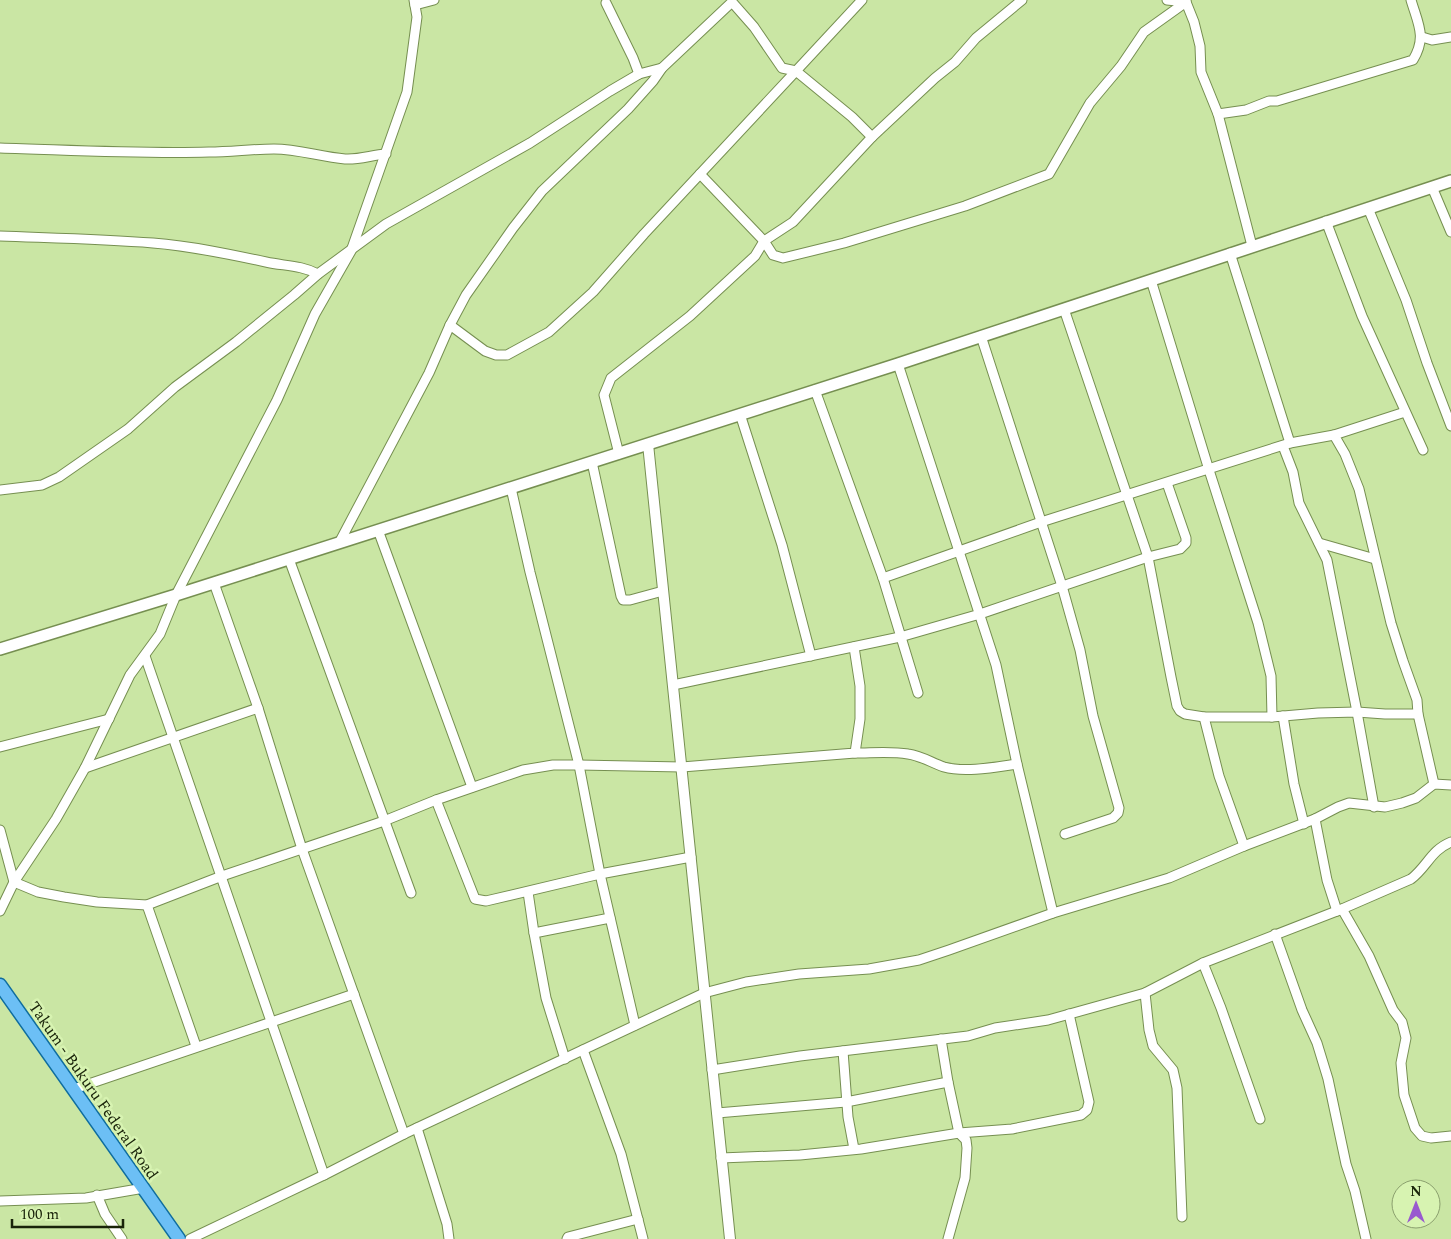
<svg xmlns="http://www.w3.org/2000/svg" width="1451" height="1239" viewBox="0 0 1451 1239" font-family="Spectral,serif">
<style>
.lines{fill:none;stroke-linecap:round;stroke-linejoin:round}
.minor-casing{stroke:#768f51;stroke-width:11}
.tertiary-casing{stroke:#768f51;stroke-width:12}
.secondary-casing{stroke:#768f51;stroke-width:14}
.primary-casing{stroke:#0f6d9e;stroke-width:15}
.minor{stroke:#fff;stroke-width:9}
.tertiary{stroke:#fff;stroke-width:10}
.secondary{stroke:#fff;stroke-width:11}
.primary{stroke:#6cbff5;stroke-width:12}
.labels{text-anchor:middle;stroke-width:5;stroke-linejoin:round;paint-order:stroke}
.street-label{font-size:16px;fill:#192309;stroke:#d7f3b1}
</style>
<rect width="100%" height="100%" fill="#cae6a4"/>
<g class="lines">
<g class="minor-casing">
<g id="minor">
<polyline points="1167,0 1186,2 1194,22 1200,46 1201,72 1218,114 1252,246"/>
<polyline points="606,3 633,58 639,74"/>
<polyline points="415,5 434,0"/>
<polyline points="1422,37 1432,40 1451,37"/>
<path d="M 1218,114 L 1246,110 L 1269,101 L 1277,101 L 1413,60 C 1427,37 1418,24 1411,0"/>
<polyline points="872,137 935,78 955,62 976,38 1022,0"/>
<path d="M 0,148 C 70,150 140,154 209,152 C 231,152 252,149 274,149 C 298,149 321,157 345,159 C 359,160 372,155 386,154"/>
<polyline points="700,174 764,241 773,255 783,258 844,243 965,206 1049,174 1090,103 1121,66 1144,32 1186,2 1186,0"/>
<polyline points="1432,187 1451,232"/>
<polyline points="1368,208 1406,300 1427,363 1451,426"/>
<polyline points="1326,221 1362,316 1423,450"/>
<path d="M 0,236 C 51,238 102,239 153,243 C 191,246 229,254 266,262 C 284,266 301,265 318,274"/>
<polyline points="1230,253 1290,443"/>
<polyline points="1151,280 1209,470 1258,623 1271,676 1272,717"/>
<polyline points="1064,309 1148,557 1171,677 1177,706 1180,711 1185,714 1204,717 1272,717 1318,713 1357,712 1385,714 1418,714"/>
<polyline points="450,325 485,351 496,355 507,355 549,332 593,292 644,234 796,71 852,117 872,137 793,222 764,241 755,256 690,316 611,378 604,395 619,454"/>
<polyline points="981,336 1062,586 1080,650 1093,716 1119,808 1118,813 1113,818 1065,834"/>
<polyline points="898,364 996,665 1017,764 1053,913"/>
<polyline points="815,390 883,578 918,693"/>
<polyline points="740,414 782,545 811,656"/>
<polyline points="1334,435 1345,454 1359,489 1391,623 1403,661 1417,700 1418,714 1434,784"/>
<polyline points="1283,446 1293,472 1299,503 1327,560 1357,712 1374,807"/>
<polyline points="592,462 621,596 623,600 630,600 663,591"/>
<polyline points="511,488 530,572 579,765 600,874 635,1025"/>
<polyline points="0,490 42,485 59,477 128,429 175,387 236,342 294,295 318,274 386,224 530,143 610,91 639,74 662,68"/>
<polyline points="378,530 472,787"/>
<polyline points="339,543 429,373 450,325 466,295 513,228 542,191 628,109 653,81 662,68 732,2 754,27 782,68 796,71 862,0"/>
<polyline points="1319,543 1375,559"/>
<polyline points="289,559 411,893"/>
<polyline points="883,578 1041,522 1290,443 1334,435 1405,412"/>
<polyline points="214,583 258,708 302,849 404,1134"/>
<polyline points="145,656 324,1175"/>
<polyline points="673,685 900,637 980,614 1148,557 1180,549 1186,543 1186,538 1167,483"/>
<polyline points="1283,716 1294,784 1304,824"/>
<polyline points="1204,717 1219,776 1244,846"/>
<polyline points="0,747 109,719"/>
<path d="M 855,753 C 872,753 891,751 908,754 C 922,756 932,763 944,767 C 965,773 996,767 1017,764"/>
<polyline points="85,768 258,708"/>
<polyline points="436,800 475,899 486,901 600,874 691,857"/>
<polyline points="1315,819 1327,880 1337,911"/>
<polyline points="0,830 14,882 38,892 64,897 97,902 147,905 222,876 384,821 436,800 523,770 553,765 579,765 682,767 855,753 860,719 860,686 854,647"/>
<polyline points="528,892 534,933 546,998 565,1059"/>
<polyline points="147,905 196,1046"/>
<polyline points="1342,909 1369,956 1393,1010 1402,1022 1406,1038 1401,1063 1404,1095 1415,1128 1422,1136 1431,1138 1451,1136"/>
<polyline points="0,911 14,882 56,819 85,768 130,675 160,634 176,595 277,400 315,314 351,251 407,92 417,17 414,0"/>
<polyline points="534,933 610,918"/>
<polyline points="1275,934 1302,1010 1317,1043 1328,1079 1346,1164 1355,1191 1366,1239"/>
<polyline points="1203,963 1221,1008 1260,1119"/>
<polyline points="1145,993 1149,1030 1153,1046 1173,1070 1177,1088 1182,1217"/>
<polyline points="941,1039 948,1082 959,1133 966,1140 967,1148 965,1178 948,1239"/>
<polyline points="583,1050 621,1154 643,1239"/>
<polyline points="843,1051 848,1117 854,1149"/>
<path d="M 712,1070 L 800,1056 L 968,1036 L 995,1028 L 1048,1020 L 1145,993 L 1203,963 L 1342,909 L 1411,879 C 1427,867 1431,850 1451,842"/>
<polyline points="74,1089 354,994"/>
<polyline points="717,1113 846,1102 948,1082"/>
<polyline points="417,1128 447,1224 449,1239"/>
<polyline points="721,1158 800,1155 861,1149 959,1133 1012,1129 1081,1115 1087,1110 1089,1102 1069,1014"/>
<polyline points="97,1195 105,1214 122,1239"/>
<polyline points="0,1201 86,1198 144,1188"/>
<polyline points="190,1239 324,1175 404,1134 704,993 746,982 799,974 869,969 919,960 949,950 1053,913 1169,878 1244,846 1315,819 1338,807 1349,803 1385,807 1402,803 1416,798 1434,784 1451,785"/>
<polyline points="567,1239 568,1237 638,1219"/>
</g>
</g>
<g class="tertiary-casing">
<polyline id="tertiary" points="648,444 730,1239"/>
</g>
<g class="secondary-casing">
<polyline id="secondary" points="0,649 176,595 898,364 1451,181"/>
</g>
<g class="primary-casing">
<polyline id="primary" points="0,985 179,1239"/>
</g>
<use href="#minor" class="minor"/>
<use href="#tertiary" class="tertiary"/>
<use href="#secondary" class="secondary"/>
<use href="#primary" class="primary"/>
</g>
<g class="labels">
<g class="street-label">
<text transform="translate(94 1090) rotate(55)" y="6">Takum - Bukuru Federal Road</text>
</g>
</g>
<g transform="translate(1416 1204)"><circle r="24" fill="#d7f3b1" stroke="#8ba06e"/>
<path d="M0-4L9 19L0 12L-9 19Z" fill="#9959cf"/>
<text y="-8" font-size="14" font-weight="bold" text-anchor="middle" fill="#192309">N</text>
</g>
<path d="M12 1219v8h111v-8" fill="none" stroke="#192309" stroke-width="2.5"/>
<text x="20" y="1219" font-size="15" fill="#192309" stroke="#d7f3b1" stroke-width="4" paint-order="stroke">100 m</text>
</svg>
